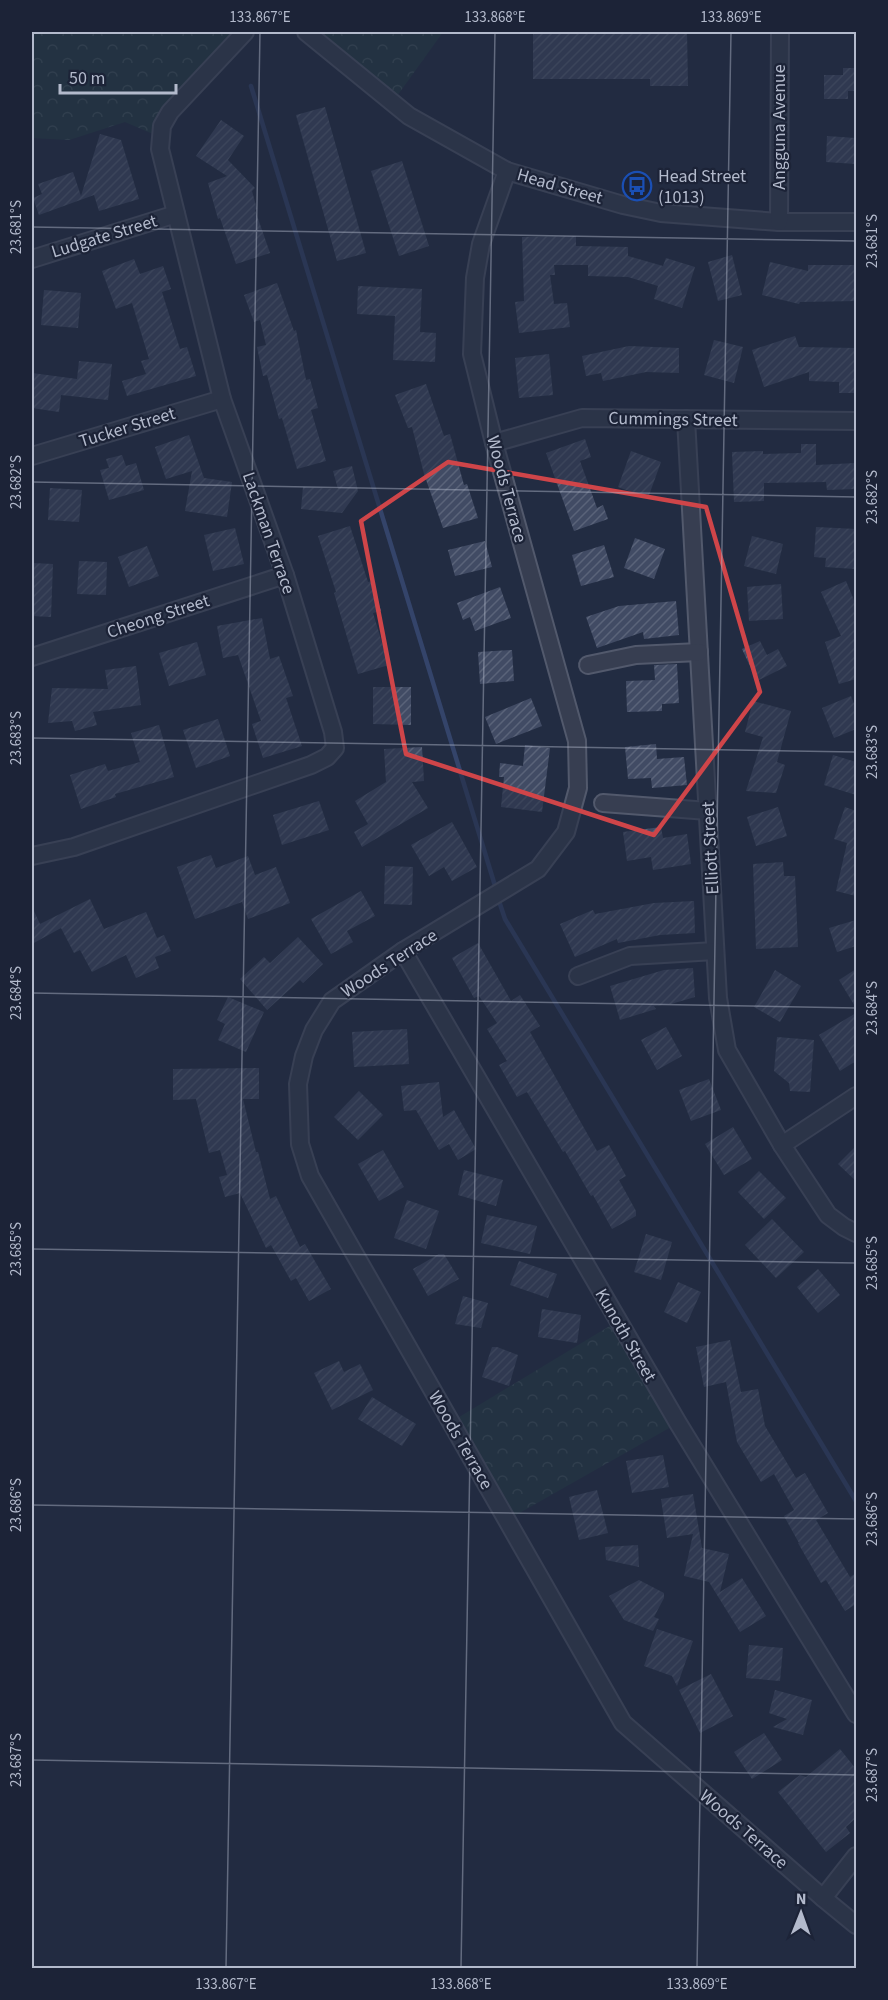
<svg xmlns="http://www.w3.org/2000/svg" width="888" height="2000" viewBox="0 0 888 2000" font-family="'Source Sans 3',sans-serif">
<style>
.park{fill:url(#park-crowns)}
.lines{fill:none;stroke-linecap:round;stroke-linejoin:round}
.stream{stroke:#34446a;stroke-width:4.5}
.building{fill:url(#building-hatch)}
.minor-casing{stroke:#52596c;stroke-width:20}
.minor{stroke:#373e51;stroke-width:16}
.marked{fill:none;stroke:#cf4549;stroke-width:4.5;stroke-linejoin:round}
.ticks{fill:none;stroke:#b3bacc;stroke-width:1.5;stroke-opacity:0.45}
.labels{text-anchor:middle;stroke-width:4.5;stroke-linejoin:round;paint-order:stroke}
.street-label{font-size:18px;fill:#b3bacc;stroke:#1c2337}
.poi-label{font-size:18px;fill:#b3bacc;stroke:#1c2337;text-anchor:start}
.neatline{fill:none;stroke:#b3bacc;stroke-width:2}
.ticks-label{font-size:15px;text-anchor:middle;fill:#b3bacc}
</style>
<defs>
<pattern id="park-crowns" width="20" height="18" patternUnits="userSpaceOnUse" patternTransform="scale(1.5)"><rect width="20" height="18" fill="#243b43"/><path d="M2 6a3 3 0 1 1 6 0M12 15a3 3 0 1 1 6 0" fill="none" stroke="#41555d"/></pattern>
<pattern id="building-hatch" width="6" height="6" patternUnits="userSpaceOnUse" patternTransform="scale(1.5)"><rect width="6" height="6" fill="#414b64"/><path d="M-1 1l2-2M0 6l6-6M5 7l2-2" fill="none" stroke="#5a6379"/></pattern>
</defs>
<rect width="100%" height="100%" fill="#222c42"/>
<g class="park">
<polygon points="32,32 245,32 160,137 125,122 69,140 32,138"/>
<polygon points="306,32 443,32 392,103"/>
<polygon points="618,1321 678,1423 507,1520 451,1422"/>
</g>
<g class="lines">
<g class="stream">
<polyline points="251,86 496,889"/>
<polyline points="498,898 505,919 856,1501"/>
</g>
</g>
<g class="building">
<polygon points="533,32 687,32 688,86 650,86 650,79 533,79"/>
<polygon points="843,68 856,68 856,91 848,91 848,99 824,99 824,75 843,75"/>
<polygon points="325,107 366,253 337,261 296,115"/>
<polygon points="221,120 244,136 228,160 255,188 252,191 257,209 255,210 270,253 236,264 220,218 218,219 208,183 227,176 196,156"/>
<polygon points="100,134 121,140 139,199 99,211 94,195 39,215 33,198 42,194 38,184 73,172 81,196"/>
<polygon points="827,136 855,138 856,164 826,162"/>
<polygon points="402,161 429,246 399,256 371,171"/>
<polygon points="576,236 576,246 628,247 628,256 663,266 666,258 695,267 682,308 654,299 658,286 628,277 588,276 588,265 554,265 555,275 550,275 554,304 567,303 570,327 519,333 515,302 524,301 522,237"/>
<polygon points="732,255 742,295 718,301 708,262"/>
<polygon points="134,259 140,274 163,266 171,289 162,292 180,349 187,347 196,376 127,396 122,381 146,374 141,361 149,359 132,303 116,309 102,271"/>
<polygon points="770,262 808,271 808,265 856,265 856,301 800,302 799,304 762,295"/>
<polygon points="277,283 294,331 296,330 306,380 310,379 318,408 311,410 326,461 297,469 282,418 279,419 267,375 263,376 257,347 266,345 260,320 254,322 244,295"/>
<polygon points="358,286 422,289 420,332 436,333 435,362 393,360 395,316 357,314"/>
<polygon points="44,290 81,293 78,328 41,325"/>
<polygon points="795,336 799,347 855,348 855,393 839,393 839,382 809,381 809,372 764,387 752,350"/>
<polygon points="714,340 743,347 734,383 704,375"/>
<polygon points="629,346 679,348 679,373 646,372 603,381 601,373 586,376 582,356"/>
<polygon points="549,354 553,395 519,398 515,358"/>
<polygon points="79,361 112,364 108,400 61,395 59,412 32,408 32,373 77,379"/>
<polygon points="426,384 444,436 450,434 464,485 467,484 478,518 443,528 424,474 412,427 408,428 395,395"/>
<polygon points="189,435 204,478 232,482 227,517 185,511 192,471 166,479 155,447"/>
<polygon points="585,439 591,457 580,461 597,508 603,505 608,519 574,531 546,453"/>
<polygon points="801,444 816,444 816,465 856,463 856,489 827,490 826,482 764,483 764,501 734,502 732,452 763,451 763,454 801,453"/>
<polygon points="631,451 661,462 648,498 618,487"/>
<polygon points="122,455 126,466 136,463 144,490 109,500 100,470 109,468 106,459"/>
<polygon points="352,466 358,491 342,513 301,509 303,487 338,489 333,471"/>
<polygon points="50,488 82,490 79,522 48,520"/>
<polygon points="350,526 368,582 372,581 381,611 373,613 389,665 358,674 334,593 336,592 318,536"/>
<polygon points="816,527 856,529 855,569 825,567 826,558 814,557"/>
<polygon points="235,528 244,564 213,571 204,535"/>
<polygon points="752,536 783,544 776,574 744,566"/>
<polygon points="635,538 665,549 654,579 624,568"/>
<polygon points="485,541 492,567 455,576 448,550"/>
<polygon points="604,545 614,577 581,586 572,555"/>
<polygon points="147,546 159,576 129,587 118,557"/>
<polygon points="79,561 107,562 106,595 77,594"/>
<polygon points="32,563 53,564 51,617 32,616"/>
<polygon points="846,581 856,605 856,679 839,684 825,642 841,636 821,592"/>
<polygon points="781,584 783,619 749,621 747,587"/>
<polygon points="500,587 511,618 475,631 470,617 463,620 457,603"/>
<polygon points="676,601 679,635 644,639 643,632 597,648 586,617 619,606"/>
<polygon points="262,618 270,659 279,656 293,696 286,698 302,746 263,758 252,724 261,721 238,655 223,658 217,626"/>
<polygon points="760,641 767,655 778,649 787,666 757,681 742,649"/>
<polygon points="197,642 206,675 169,686 159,653"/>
<polygon points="512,650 514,681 480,684 478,652"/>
<polygon points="677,664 679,703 662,704 662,711 627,712 626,681 655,680 654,665"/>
<polygon points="136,666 141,705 93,712 97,725 75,731 72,721 48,723 52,688 108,689 105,670"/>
<polygon points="373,687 411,687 411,725 373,724"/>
<polygon points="851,696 856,709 856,729 834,738 822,708"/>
<polygon points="531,698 542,726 496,744 485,717"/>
<polygon points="753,701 791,711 777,762 785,765 776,793 746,791 763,737 745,732"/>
<polygon points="218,719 230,756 196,768 183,730"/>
<polygon points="159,725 174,777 115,794 116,797 81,809 70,775 105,764 108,771 140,762 131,733"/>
<polygon points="656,744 657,759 684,757 687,785 652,788 651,778 628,779 625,747"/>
<polygon points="525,745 550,748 542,812 501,807 504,777 499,777 500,763 523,766"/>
<polygon points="422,747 424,781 412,782 428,808 362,847 354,832 368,824 355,801 386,782 384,749"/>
<polygon points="833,755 856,762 856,795 824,785"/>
<polygon points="319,801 329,830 282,845 273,815"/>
<polygon points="778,807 787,836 756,846 747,817"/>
<polygon points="845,807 856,811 856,896 836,891 847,843 834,839"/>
<polygon points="452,822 477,867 452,881 444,867 429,876 411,845"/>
<polygon points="661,827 663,838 687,834 691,864 653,870 651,857 627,861 623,832"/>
<polygon points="211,855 216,868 248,856 255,875 276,867 290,903 248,919 242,902 195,919 177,867"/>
<polygon points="783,862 784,876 795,876 798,947 756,949 753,864"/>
<polygon points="385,866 413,867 412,905 384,904"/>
<polygon points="361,891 375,916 347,931 353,942 331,954 311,919"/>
<polygon points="90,899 104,929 146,912 157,938 164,935 171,951 155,957 159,968 136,978 126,955 92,972 80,950 74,953 61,928 32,944 32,907 40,924"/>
<polygon points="694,901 695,933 660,935 618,943 617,939 575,957 560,924 593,910 595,914 654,903"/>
<polygon points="856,920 856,946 837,952 829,928"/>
<polygon points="298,937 323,964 303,983 300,980 267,1010 240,979 264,957 270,963"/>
<polygon points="478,943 511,1001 520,995 540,1026 530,1032 597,1151 609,1145 626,1176 619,1180 636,1211 636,1216 612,1229 593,1195 591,1196 565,1151 563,1152 527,1092 517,1097 499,1065 507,1061 487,1029 497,1023 479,996 474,998 452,958"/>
<polygon points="693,968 695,997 671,1004 654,1006 656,1009 620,1020 610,986 664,970"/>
<polygon points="856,969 856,1008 839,980"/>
<polygon points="775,970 801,986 780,1022 754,1007"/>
<polygon points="228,997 264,1012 246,1052 218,1040 225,1024 217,1020"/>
<polygon points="856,1013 856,1061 840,1071 819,1035"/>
<polygon points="666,1027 682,1056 657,1070 641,1040"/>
<polygon points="407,1029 409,1064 354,1067 352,1032"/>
<polygon points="777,1037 814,1040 810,1092 790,1091 789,1083 774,1071"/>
<polygon points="259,1068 259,1099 243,1099 256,1152 258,1152 270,1199 276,1196 300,1247 305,1244 331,1289 309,1301 296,1278 291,1281 271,1245 266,1248 240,1193 225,1197 219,1177 227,1175 220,1150 209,1153 196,1099 173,1100 173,1069"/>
<polygon points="709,1079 721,1110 691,1121 679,1090"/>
<polygon points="439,1082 443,1117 454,1110 476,1149 458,1160 449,1144 439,1150 416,1110 404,1111 401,1086"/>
<polygon points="359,1091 383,1115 358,1140 334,1117"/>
<polygon points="733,1127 752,1159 724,1175 705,1144"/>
<polygon points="856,1146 856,1181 838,1164"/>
<polygon points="383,1150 404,1187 379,1201 358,1164"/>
<polygon points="464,1170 503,1180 496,1206 458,1195"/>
<polygon points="759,1171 786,1198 764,1219 738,1192"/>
<polygon points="407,1200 439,1211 426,1249 394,1238"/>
<polygon points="487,1215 537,1226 530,1254 481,1243"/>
<polygon points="772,1219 804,1252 776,1278 745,1245"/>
<polygon points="646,1234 672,1242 661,1280 634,1272"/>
<polygon points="439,1254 444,1254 459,1279 428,1296 413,1269"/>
<polygon points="519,1261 557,1274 548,1298 510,1285"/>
<polygon points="818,1269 840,1295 818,1313 797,1287"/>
<polygon points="678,1282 701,1292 687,1323 664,1312"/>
<polygon points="463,1296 488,1303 481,1328 455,1324"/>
<polygon points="542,1309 581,1315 577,1343 538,1337"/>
<polygon points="730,1340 741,1392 758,1389 765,1426 796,1478 805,1473 828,1513 816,1520 850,1577 856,1573 856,1604 845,1611 826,1580 821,1583 798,1543 799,1543 784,1516 794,1510 774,1474 761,1482 737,1442 726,1382 704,1387 696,1347"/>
<polygon points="492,1347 497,1347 518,1355 509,1386 482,1377"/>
<polygon points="339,1361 344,1372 360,1364 373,1390 332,1410 314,1373"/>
<polygon points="372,1397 416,1424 402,1446 358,1419"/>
<polygon points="663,1455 669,1487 632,1493 626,1461"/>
<polygon points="597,1490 608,1533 579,1540 569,1497"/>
<polygon points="693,1494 702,1548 729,1554 720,1592 742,1578 766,1616 740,1632 709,1582 684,1576 693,1534 667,1538 661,1499"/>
<polygon points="638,1545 639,1567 606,1560 605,1547"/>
<polygon points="639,1580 664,1593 664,1598 654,1617 659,1619 653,1631 624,1620 609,1596"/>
<polygon points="657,1629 693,1641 677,1686 672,1676 644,1666"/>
<polygon points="749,1645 783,1648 780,1681 746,1678"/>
<polygon points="711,1674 733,1716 700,1733 679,1690"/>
<polygon points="775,1690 812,1700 803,1735 773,1727 787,1719 769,1713"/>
<polygon points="764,1733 782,1760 752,1779 734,1752"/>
<polygon points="840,1749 856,1769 856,1818 846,1827 850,1833 826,1852 778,1792 800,1775 806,1777"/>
</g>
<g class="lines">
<g class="minor-casing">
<g id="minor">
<polyline points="306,32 409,116 507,171 623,205 661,213 779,222 856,222"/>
<polyline points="507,171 481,244 475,278 472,354 494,443 577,741 578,788 566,832 538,869 403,951 332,1001 314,1030 304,1056 298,1084 300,1144 310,1176 623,1723 823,1898 856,1925"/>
<polyline points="779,222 780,32"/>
<polyline points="32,259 176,214"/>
<polyline points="686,419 718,998 727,1050 782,1145 828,1215 844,1227 856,1233"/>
<polyline points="494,443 582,418 856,421"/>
<polyline points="32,456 222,399"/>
<polyline points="32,657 285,575"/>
<polyline points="588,665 636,655 699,652"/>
<polyline points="603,803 708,811"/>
<polyline points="32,856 74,847 311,765 327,757 335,748 333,732 285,575 222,399 160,149 162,126 170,112 245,32"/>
<polyline points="403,951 678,1423 856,1714"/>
<polyline points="578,976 630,956 715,951"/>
<polyline points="782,1145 856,1096"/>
<polyline points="823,1898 856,1856"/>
</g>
</g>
<use href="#minor" class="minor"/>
</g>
<path d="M0 0H888V2000H0ZM 448,462 L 706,507 L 760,692 L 654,835 L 406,754 L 361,521 Z" fill="#222c42" fill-opacity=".55" fill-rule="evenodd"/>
<path class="marked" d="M 448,462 L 706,507 L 760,692 L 654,835 L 406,754 L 361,521 Z"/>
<path class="ticks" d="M 32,227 L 856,241M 32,482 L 856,497M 32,738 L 856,752M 32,993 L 856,1008M 32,1249 L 856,1263M 32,1505 L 856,1519M 32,1760 L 856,1775M 226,1968 L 260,32M 461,1968 L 495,32M 697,1968 L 731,32"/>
<defs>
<g id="bus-ring" transform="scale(1.5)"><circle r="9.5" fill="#1c2337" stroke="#1a4fb4" stroke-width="1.5"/><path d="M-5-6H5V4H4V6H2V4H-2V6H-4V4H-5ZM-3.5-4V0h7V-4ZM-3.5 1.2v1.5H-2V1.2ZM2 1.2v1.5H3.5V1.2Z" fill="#1a4fb4"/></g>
</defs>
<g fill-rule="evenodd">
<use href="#bus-ring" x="637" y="186"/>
</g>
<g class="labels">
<g class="street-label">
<text transform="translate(779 127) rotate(-90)" y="6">Angguna Avenue</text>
<text transform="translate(560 186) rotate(16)" y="6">Head Street</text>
<text transform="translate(104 236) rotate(-17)" y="6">Ludgate Street</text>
<text transform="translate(673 419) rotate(1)" y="6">Cummings Street</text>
<text transform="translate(127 427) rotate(-17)" y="6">Tucker Street</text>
<text transform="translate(507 489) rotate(75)" y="6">Woods Terrace</text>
<text transform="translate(269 533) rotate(71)" y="6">Lackman Terrace</text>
<text transform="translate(158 616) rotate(-18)" y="6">Cheong Street</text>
<text transform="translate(710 848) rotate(-93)" y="6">Elliott Street</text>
<text transform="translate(389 963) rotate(-33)" y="6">Woods Terrace</text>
<text transform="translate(626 1335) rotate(60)" y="6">Kunoth Street</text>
<text transform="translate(461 1440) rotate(60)" y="6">Woods Terrace</text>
<text transform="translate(744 1829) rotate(41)" y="6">Woods Terrace</text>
</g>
<g class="poi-label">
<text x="658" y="182">Head Street<tspan x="658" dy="21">(1013)</tspan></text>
</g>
</g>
<rect width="888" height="2000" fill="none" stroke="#1c2337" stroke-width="66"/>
<g transform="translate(801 1913) rotate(1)" stroke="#1c2337" stroke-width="4.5" paint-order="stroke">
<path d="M0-4.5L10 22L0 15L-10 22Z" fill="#b3bacc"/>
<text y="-9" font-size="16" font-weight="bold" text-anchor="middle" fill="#b3bacc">N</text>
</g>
<path d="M60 84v9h116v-9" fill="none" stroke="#b3bacc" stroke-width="3"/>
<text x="69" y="84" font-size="18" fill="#b3bacc" stroke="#1c2337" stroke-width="4.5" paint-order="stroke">50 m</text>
<rect x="33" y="33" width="822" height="1934" class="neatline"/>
<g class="ticks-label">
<text x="260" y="22">133.867°E</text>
<text x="495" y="22">133.868°E</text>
<text x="731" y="22">133.869°E</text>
<text transform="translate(16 227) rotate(-90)" y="5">23.681°S</text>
<text transform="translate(872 241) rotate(-90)" y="5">23.681°S</text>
<text transform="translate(16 482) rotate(-90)" y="5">23.682°S</text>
<text transform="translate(872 497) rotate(-90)" y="5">23.682°S</text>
<text transform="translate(16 738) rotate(-90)" y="5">23.683°S</text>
<text transform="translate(872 752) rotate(-90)" y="5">23.683°S</text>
<text transform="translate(16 993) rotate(-90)" y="5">23.684°S</text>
<text transform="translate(872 1008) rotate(-90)" y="5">23.684°S</text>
<text transform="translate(16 1249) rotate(-90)" y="5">23.685°S</text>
<text transform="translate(872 1263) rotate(-90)" y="5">23.685°S</text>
<text transform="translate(16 1505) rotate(-90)" y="5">23.686°S</text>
<text transform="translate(872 1519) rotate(-90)" y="5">23.686°S</text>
<text transform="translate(16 1760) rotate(-90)" y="5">23.687°S</text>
<text transform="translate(872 1775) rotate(-90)" y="5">23.687°S</text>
<text x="226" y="1989">133.867°E</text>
<text x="461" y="1989">133.868°E</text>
<text x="697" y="1989">133.869°E</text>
</g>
</svg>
